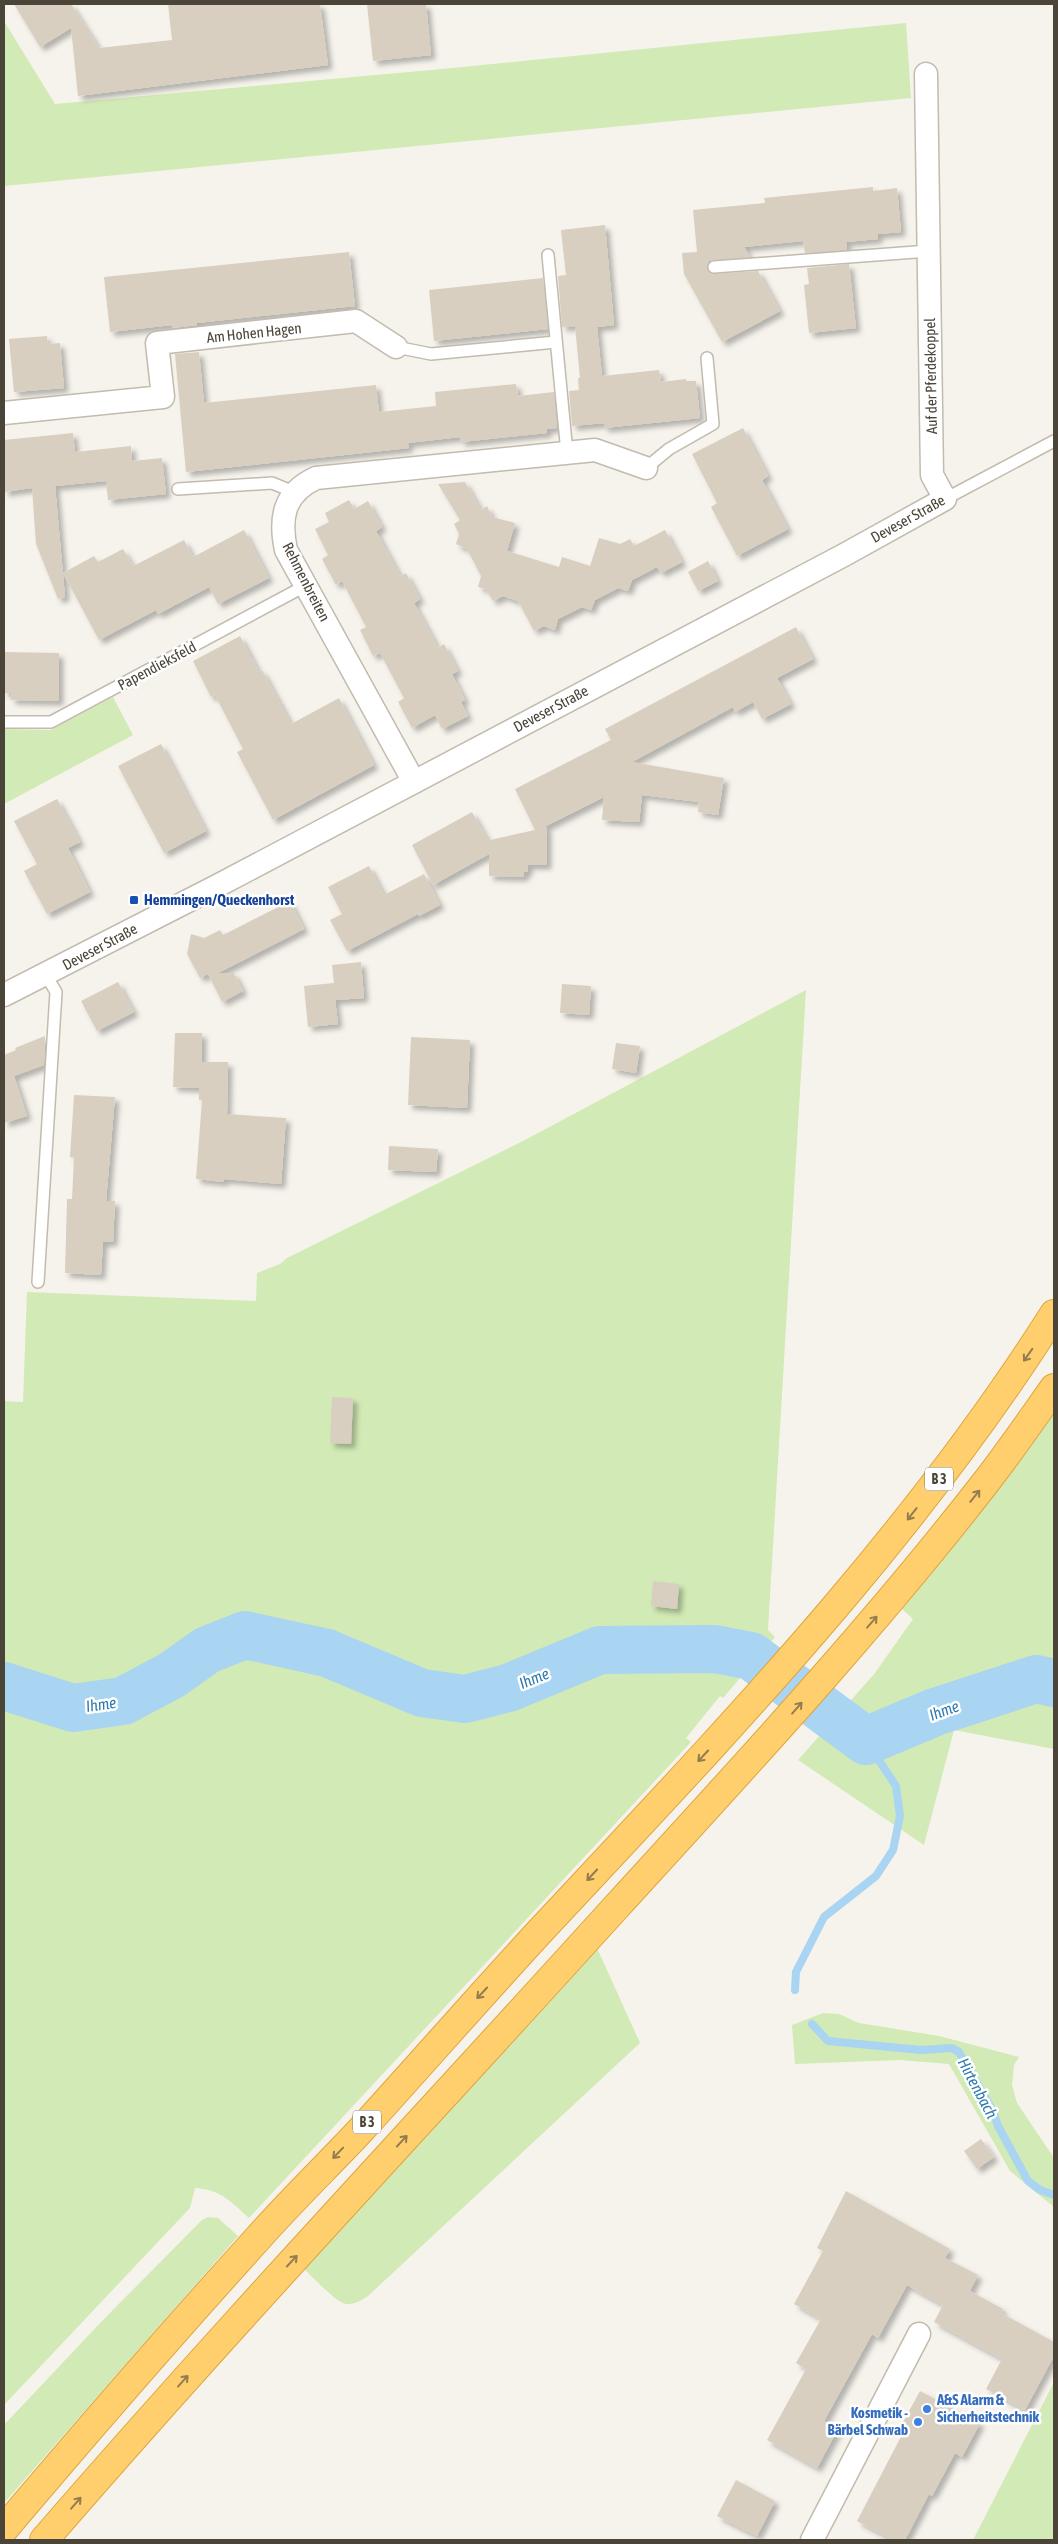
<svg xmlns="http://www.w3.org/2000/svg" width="1058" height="2544" viewBox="0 0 1058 2544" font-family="'Asap Condensed',sans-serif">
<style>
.green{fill:#d2eab5}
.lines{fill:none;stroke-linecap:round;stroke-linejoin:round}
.stream{stroke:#a9d4f2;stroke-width:8}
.river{stroke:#a9d4f2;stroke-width:48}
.building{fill:#d8cfc1;filter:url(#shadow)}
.lane-casing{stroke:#c2bbae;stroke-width:14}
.street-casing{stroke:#c2bbae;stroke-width:25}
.highway-casing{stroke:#e0a43c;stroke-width:30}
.lane{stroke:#fff;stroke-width:11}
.street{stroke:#fff;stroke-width:22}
.highway{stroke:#ffcf6e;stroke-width:28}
.oneway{stroke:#937c4e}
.transit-dot{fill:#1a4fb4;stroke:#fff;stroke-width:2}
.shop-dot{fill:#3f7fe0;stroke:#fff;stroke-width:2}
.labels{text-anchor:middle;stroke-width:5;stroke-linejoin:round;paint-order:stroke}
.shield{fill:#fff;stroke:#817c74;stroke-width:1}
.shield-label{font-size:14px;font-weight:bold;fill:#4b4439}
.street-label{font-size:15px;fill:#4b4439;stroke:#fff}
.transit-label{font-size:15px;font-weight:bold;fill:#164399;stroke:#fff;text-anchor:start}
.shop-label{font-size:15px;font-weight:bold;fill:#366cbe;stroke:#fff;text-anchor:start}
.water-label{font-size:16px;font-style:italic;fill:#2e7ab2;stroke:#fff}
</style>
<defs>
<filter id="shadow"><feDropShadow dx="4.5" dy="4.5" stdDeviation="2.5" flood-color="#0004"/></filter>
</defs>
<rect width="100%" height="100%" fill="#f6f3ec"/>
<g class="green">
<polygon points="4,21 55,104 442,69 906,23 911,98 4,186"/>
<polygon points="113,697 133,735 4,804 4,729 51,730"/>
<path d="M 806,990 L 768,1630 L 775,1637 L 723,1698 L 720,1696 L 686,1738 L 691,1742 L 249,2218 C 230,2201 222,2190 195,2188 L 190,2208 L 4,2405 L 4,1401 L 23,1402 L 27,1292 L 256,1301 L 257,1273 L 280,1264 L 287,1258 L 525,1140 Z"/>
<polygon points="1054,1409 1054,1749 954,1730 924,1845 798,1760 875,1673 913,1619 902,1609"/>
<path d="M 597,1948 L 640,2043 L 368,2296 C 362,2300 354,2305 346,2304 C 335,2302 310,2274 301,2266 Z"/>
<polygon points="823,2013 839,2014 859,2023 939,2036 1019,2057 1014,2065 1012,2085 1017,2103 1054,2158 1054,2207 1010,2171 949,2064 900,2060 795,2064 792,2025"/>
<polygon points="208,2217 218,2218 238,2236 4,2503 4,2425 103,2320 202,2220"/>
<polygon points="1054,2382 1054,2540 973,2540"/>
</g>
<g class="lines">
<g class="stream">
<polyline points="795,1990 796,1972 824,1917 876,1876 893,1850 900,1816 896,1786 866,1741"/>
<polyline points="812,2024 828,2041 921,2050 952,2048 959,2052 993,2111 998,2126 1028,2181 1040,2190 1054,2195"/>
</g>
<polyline class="river" points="4,1686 73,1708 123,1701 172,1675 207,1650 245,1635 327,1653 422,1693 465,1699 508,1688 600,1650 715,1649 751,1656 866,1741 935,1712 1036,1679 1054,1683"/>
</g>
<g class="building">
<polygon points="14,4 71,4 99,48 172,40 168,4 320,4 328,65 78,96 71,28 40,47"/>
<polygon points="367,4 426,4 431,55 373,61"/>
<polygon points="873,187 873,191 897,188 901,232 878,234 878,239 846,242 847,250 805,253 803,241 744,247 750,257 709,261 707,268 711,274 758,271 780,311 722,342 684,274 682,253 697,252 693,210 765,203 764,198"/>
<polygon points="605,225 614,325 597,327 602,376 659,370 661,382 686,379 686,381 696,381 700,418 604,428 604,423 572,426 569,391 579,390 578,378 580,378 575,326 562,327 558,276 566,275 561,230"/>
<polygon points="349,252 355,306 197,323 197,325 172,328 172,325 110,332 104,277"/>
<polygon points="849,264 856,328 809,333 804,285 809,284 807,268"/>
<polygon points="543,278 548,329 434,341 429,290"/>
<polygon points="47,336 48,344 60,343 64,388 14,392 9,339"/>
<polygon points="199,352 204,403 376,385 379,412 436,406 435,392 516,384 518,396 554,392 557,428 547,429 547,433 461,442 460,437 408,443 409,448 186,472 175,354"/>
<polygon points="743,428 768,476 762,480 788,529 737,556 711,507 717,503 692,454"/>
<polygon points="73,433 75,452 131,446 132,461 162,458 166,494 108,500 106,481 55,486 65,597 58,599 36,544 32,488 4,492 4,440"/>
<polygon points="465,482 481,510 487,506 492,517 515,523 507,551 559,567 562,557 590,566 599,538 620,544 630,539 634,546 665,530 682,562 661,573 657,567 632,580 628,591 618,588 595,600 591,610 582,607 558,619 555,630 544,626 534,631 518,601 503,596 493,601 486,589 478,587 481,576 467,549 456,544 459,534 454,524 460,520 438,484"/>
<polygon points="349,500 354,509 368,501 382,527 376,531 400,576 406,573 420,599 414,603 438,648 444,644 458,671 452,674 465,700 461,702 468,716 442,729 435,715 412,728 398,702 404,698 380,653 373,656 360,630 366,627 342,581 336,585 322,559 328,555 315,529 329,522 325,513"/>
<polygon points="244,530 269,578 218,604 209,587 158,614 156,610 99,640 63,573 94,556 98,562 123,549 133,566 184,540 193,557"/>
<polygon points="708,561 718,581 698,591 688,572"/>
<polygon points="796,627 813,659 777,678 791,704 762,719 753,702 735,712 733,707 632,762 724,778 718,815 698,812 699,802 642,795 639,822 602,820 604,797 542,828 547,827 547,865 528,865 528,872 524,872 524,877 489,876 489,854 433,885 412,845 472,812 490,844 490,840 535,830 515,789 611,740 605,729"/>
<polygon points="240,636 259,672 262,670 291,724 339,698 374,765 273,820 237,752 243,749 215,695 211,697 193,661"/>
<polygon points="4,652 59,653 59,701 11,700 11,693 4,693"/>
<polygon points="161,744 206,831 164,853 118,766"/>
<polygon points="57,799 80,842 68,848 90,892 47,914 24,871 37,864 14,821"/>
<polygon points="369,866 384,895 424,874 440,905 419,916 418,914 347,951 330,920 342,914 328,887"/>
<polygon points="290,901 304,929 216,974 234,973 243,991 222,1002 208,974 200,978 187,954 191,934 204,938 220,930 223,935"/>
<polygon points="361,962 364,998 335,1000 338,1024 308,1027 304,986 334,983 332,965"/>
<polygon points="118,982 134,1012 97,1031 81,1001"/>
<polygon points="562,984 591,986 589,1015 560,1013"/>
<polygon points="175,1033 202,1033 202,1062 228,1062 227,1114 286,1118 281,1184 224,1179 224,1182 196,1179 202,1100 199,1100 199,1088 173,1087"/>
<polygon points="45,1036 44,1065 14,1076 27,1116 4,1123 4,1055 16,1050 15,1048"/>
<polygon points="411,1037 470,1040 467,1108 408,1105"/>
<polygon points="616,1043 640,1046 636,1073 612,1069"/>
<polygon points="74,1095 115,1097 106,1201 115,1201 113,1242 103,1242 101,1275 65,1273 67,1199 72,1199 74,1158 70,1157"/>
<polygon points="389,1146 438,1149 436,1172 388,1170"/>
<polygon points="332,1397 353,1398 351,1444 330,1443"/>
<polygon points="653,1581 679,1584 677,1609 651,1606"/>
<polygon points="981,2139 994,2157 977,2169 964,2151"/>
<polygon points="846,2191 950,2249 945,2258 978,2275 970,2291 1003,2309 1001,2313 1054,2342 1054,2356 1025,2410 986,2389 1002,2359 934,2322 943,2305 907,2285 878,2338 872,2334 824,2421 838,2429 817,2468 767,2440 806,2369 796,2363 821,2319 794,2304 823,2251 817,2248"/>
<polygon points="920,2391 980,2423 962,2457 955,2453 932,2496 929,2494 905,2540 894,2540 857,2521 906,2427 902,2424"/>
<polygon points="736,2480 775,2501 757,2536 717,2516"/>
</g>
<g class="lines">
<g class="lane-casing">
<g id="lane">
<polyline points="548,255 567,453"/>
<polyline points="714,267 929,251"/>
<polyline points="396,347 431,354 556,342"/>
<polyline points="646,468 669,449 713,424 707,358"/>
<polyline points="178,489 272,483 294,492"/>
<polyline points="945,499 1054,441"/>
<polyline points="4,722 51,722 305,586"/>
<polyline points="38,1282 56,992 46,975"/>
</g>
</g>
<g class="street-casing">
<g id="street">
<polyline points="4,413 163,397 157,343 356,321 396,347"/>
<path d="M 414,782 L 286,550 C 279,517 284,493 316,478 L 595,450 L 646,468"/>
<polyline points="4,995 219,885 844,555 945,499 932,475 926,74"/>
<polyline points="812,2540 919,2334"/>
</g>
</g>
<g class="highway-casing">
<g id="highway">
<path d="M 4,2529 C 87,2431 172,2333 259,2237 C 291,2201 326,2167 359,2132 C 421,2064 481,1995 543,1928 C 725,1733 911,1540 1054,1314"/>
<path d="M 44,2540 C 230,2325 426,2117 617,1906 C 744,1767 871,1630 986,1482 C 1010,1451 1032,1419 1054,1388"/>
</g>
</g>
<use href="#lane" class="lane"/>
<use href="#street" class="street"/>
<use href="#highway" class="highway"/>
</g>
<defs><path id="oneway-shaft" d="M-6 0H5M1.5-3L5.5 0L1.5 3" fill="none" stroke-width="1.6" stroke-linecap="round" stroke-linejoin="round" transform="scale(1.25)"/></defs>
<g class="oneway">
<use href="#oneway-shaft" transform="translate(1028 1355) rotate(125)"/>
<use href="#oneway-shaft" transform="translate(975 1496) rotate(-51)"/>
<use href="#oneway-shaft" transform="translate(912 1514) rotate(128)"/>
<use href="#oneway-shaft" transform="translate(872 1622) rotate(-49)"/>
<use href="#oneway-shaft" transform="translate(797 1708) rotate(-49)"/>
<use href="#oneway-shaft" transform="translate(703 1756) rotate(133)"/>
<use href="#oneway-shaft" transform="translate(592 1875) rotate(133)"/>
<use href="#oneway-shaft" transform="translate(482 1993) rotate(133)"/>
<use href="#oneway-shaft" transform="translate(402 2141) rotate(-47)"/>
<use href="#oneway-shaft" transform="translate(338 2153) rotate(134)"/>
<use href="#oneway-shaft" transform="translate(292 2261) rotate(-47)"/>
<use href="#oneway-shaft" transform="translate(183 2381) rotate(-48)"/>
<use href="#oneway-shaft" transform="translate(76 2503) rotate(-49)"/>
</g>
<rect class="transit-dot" x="129" y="895" width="10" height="10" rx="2.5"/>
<g class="shop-dot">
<circle cx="927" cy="2409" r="5"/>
<circle cx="918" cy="2422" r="5"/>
</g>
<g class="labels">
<g class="shield">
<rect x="925" y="1467.5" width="28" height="23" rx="4"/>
<rect x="353" y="2110.5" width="28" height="23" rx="4"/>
</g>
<g class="shield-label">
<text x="939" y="1484">B 3</text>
<text x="367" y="2127">B 3</text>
</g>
<g class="street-label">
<text transform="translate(254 333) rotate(-6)" y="5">Am Hohen Hagen</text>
<text transform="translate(931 376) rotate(-91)" y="5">Auf der Pferdekoppel</text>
<text transform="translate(908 519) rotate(-29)" y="5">Deveser Straße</text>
<text transform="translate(306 582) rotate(63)" y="5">Rehmenbreiten</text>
<text transform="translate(157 666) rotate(-28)" y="5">Papendieksfeld</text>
<text transform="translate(551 709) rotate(-28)" y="5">Deveser Straße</text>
<text transform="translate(100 947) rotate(-28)" y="5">Deveser Straße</text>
</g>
<g class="transit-label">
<text x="144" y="905">Hemmingen/Queckenhorst</text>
</g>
<g class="shop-label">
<text x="937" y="2405">A&amp;S Alarm &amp;<tspan x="937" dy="17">Sicherheitstechnik</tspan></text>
<text x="908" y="2418" text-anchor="end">Kosmetik -<tspan x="908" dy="17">Bärbel Schwab</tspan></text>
</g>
<g class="water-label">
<text transform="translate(534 1678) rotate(-22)" y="6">Ihme</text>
<text transform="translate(101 1704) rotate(-8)" y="6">Ihme</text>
<text transform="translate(944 1710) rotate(-20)" y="6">Ihme</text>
<text transform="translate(978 2088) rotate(62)" y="6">Hirtenbach</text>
</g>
</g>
<rect width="1058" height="2544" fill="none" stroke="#4b4439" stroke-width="10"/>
</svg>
